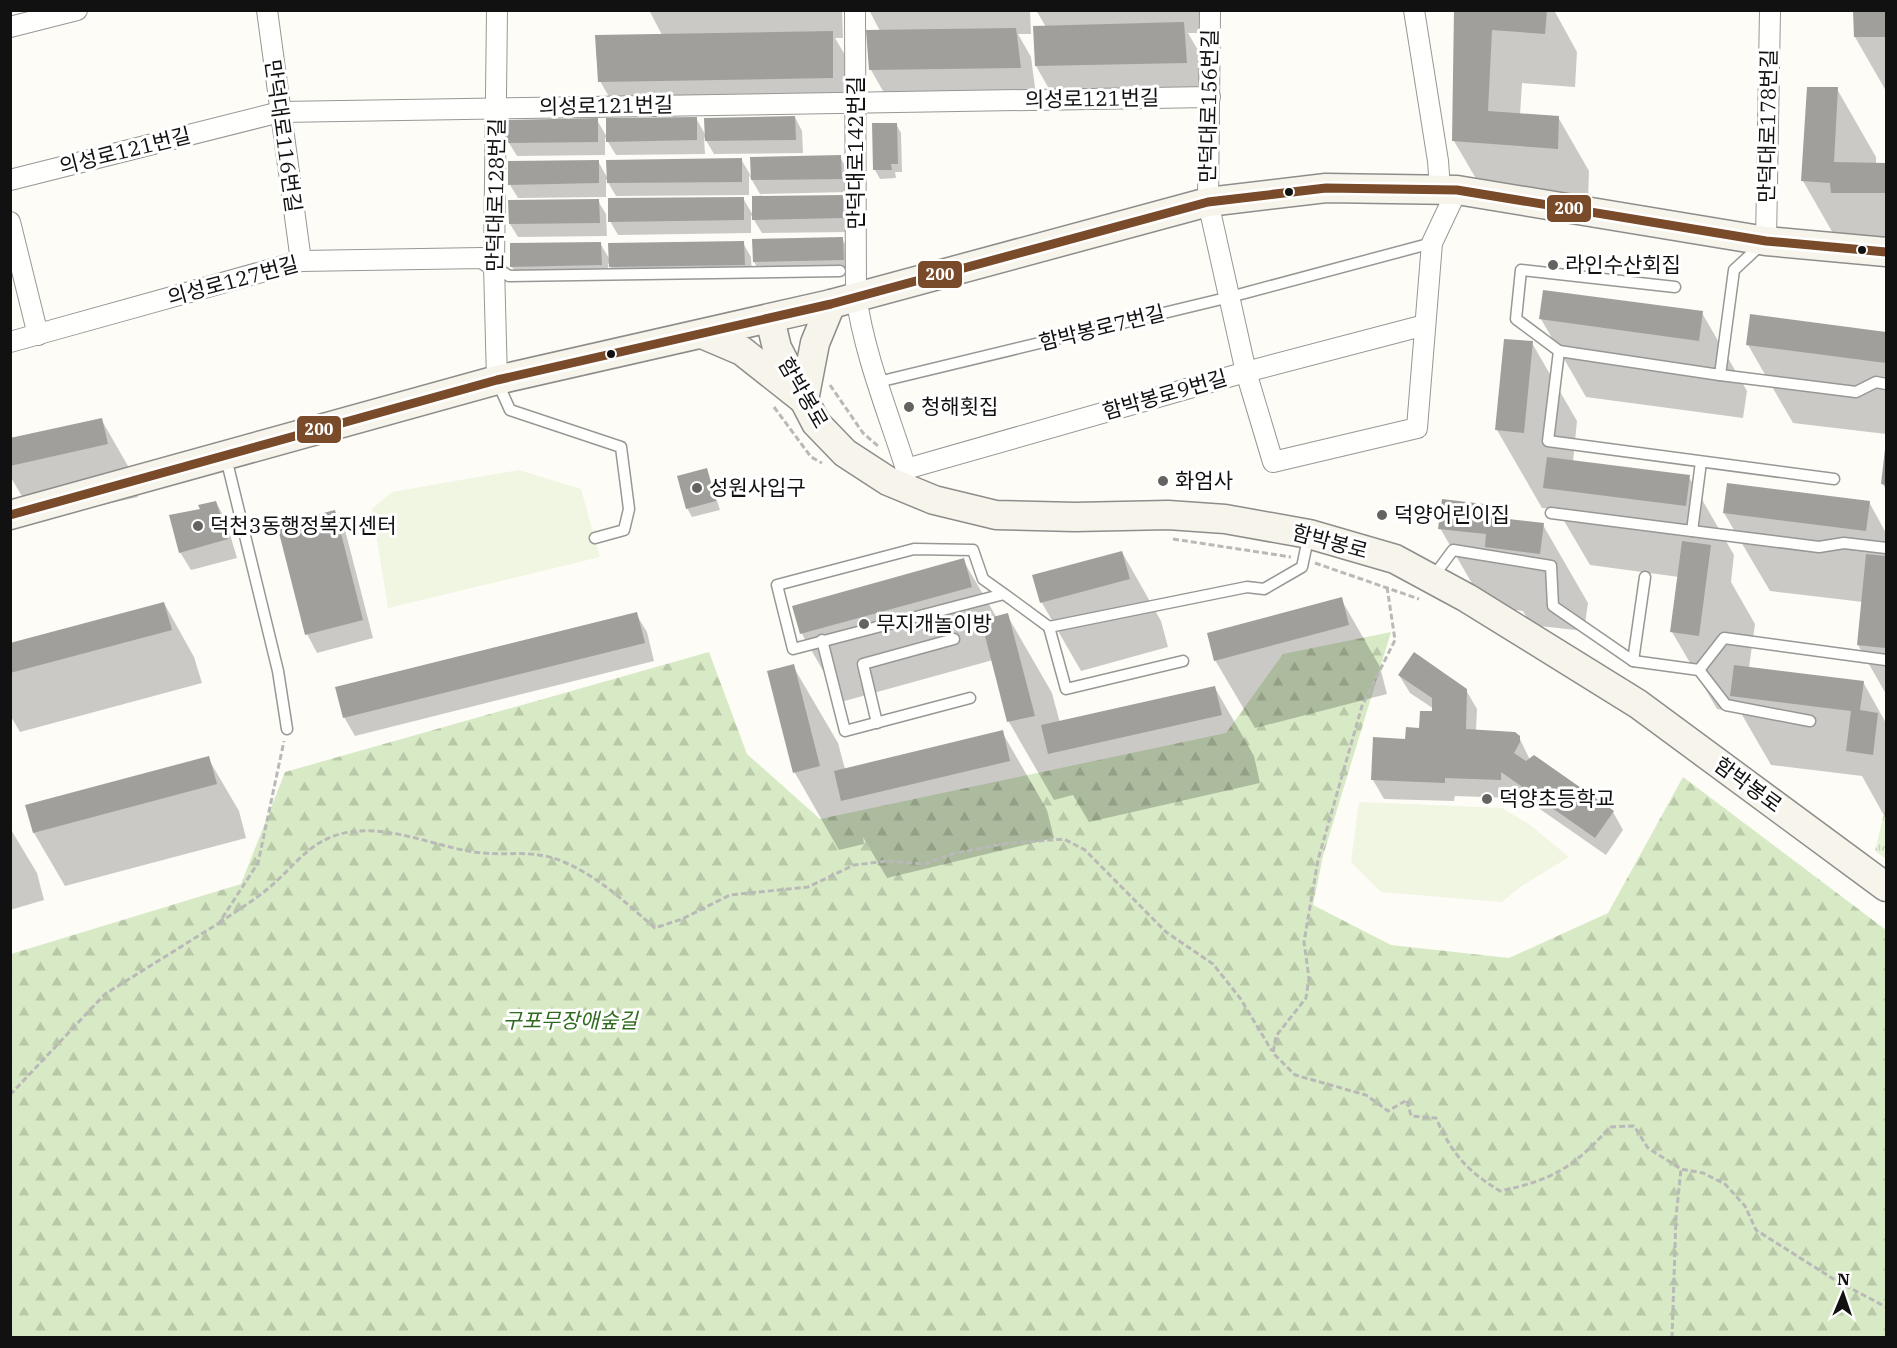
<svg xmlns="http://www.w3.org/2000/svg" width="1897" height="1348" viewBox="0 0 1897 1348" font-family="'IBM Plex Serif','Noto Sans KR',serif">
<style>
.forest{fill:url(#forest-firs)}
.park{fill:url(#park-tufts)}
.pitch{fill:#f0f6e1}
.shadow{fill:#0003}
.building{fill:#a19f9c}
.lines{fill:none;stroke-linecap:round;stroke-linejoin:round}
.service-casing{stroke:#979795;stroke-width:13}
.minor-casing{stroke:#979795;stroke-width:22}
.secondary-casing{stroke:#8e8d8b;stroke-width:31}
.path{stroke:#b9b9b8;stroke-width:3;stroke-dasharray:6 3;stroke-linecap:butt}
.service{stroke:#fffffe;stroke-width:10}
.minor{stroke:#fffffe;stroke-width:20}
.secondary{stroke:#f6f4eb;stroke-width:28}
.bus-1-casing{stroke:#fff;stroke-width:14}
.bus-1{stroke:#7a4b2a;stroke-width:9}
.bus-dot{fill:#111;stroke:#fff;stroke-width:2}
.poi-dot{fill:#646362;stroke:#fff;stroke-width:2}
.labels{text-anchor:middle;stroke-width:6;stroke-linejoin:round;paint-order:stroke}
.street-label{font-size:21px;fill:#111;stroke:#fff}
.poi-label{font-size:21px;fill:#111;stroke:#fff;text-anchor:start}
.park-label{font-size:21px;font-style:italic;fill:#2f6b1f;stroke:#fff}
.line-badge{stroke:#fff;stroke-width:2}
.badge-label{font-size:16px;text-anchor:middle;font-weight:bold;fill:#fff}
</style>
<defs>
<pattern id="forest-firs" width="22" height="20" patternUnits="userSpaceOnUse" patternTransform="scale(1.5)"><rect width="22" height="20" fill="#d8eac5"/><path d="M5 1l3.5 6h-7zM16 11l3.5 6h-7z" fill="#b8c8a8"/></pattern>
<pattern id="park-tufts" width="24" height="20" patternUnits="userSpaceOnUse" patternTransform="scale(1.5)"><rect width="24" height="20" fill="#e7f3d7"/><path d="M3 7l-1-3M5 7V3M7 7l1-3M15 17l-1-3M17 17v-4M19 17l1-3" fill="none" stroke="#c5cfb8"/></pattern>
</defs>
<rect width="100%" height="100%" fill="#fdfcf7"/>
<polygon class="forest" points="1391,632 1323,856 1313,905 1391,945 1509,958 1608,913 1683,777 1886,930 1886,1337 11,1337 11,954 241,884 285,772 709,652 747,754 820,819 1226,733 1283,654"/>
<polygon class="park" points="1886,805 1886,859 1875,851"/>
<g class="pitch">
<polygon points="519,470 581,489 600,557 388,608 372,509 392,492"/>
<polygon points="1359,802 1502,808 1530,825 1569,857 1520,887 1502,902 1381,892 1351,862"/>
</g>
<g class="shadow">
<polygon points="649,10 842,10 843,38 835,38 848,60 848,106 616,109 600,81 662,35"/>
<polygon points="869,10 1030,10 1031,34 1018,34 1031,57 1036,95 887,98 871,70 868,31 880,31"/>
<polygon points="1036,10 1199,10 1201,33 1188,33 1199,52 1202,91 1052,94 1036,66 1034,27 1046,27"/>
<polygon points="1456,10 1554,10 1577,52 1575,87 1522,83 1520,115 1558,117 1589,171 1588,202 1485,194 1454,141"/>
<polygon points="1854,10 1886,10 1886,91 1855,37"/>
<polygon points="1837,89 1876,157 1876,165 1886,165 1886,261 1842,249 1803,181"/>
<polygon points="795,117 802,131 803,153 714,154 704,137 705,154 616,155 605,137 605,155 517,156 509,143 597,120 608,139 696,118 706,136"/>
<polygon points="896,124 901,133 902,172 895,172 896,178 880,179 875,170"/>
<polygon points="840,157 848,171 849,192 760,194 749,175 749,195 616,196 606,179 606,197 518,198 510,185 598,161 608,179 741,159 752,178"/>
<polygon points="842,196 850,210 850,232 762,233 751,215 751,233 618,235 610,221 743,198 754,217"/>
<polygon points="598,201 606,214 607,236 518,237 510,224"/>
<polygon points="842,239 850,252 851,274 762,275 754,262"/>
<polygon points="600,243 610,260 743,243 751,257 752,278 618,280 608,263 609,279 520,280 512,267"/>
<polygon points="1702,313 1747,391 1743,418 1586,397 1541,319"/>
<polygon points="1751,316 1886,333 1886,434 1793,423 1748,345"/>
<polygon points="1532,343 1577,421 1573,462 1689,477 1734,555 1731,582 1755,624 1749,668 1863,682 1886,723 1886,819 1862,776 1771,765 1741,713 1717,709 1672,632 1679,577 1590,565 1557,509 1542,508 1497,430"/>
<polygon points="101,419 132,473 138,497 36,520 10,476 10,440"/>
<polygon points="1886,449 1886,490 1883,484"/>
<polygon points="707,470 720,510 692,517 687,508"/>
<polygon points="216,502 226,521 237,558 191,570 180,552 201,511"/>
<polygon points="1869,502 1886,533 1886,694 1858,645 1863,602 1770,591 1724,513"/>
<polygon points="1491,506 1499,520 1543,525 1588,603 1584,631 1531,625 1523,611 1485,606 1440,528"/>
<polygon points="334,512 345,530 373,638 317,653 307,634"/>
<polygon points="1122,552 1161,621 1168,647 1081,671 1042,603 1034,576"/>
<polygon points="963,560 997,618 1007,615 1052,693 1060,723 1215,688 1254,756 1260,783 1089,822 1073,795 1054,800 1009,722 993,660 841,702 802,634 794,607"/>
<polygon points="1341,599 1380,667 1387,694 1255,728 1215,660"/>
<polygon points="164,603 194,657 202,683 20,732 10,715 10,644"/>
<polygon points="636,614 647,632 654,661 355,736 344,717"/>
<polygon points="793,666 838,743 845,769 1002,732 1047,810 1054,838 887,878 863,837 864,844 839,850 795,773"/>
<polygon points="1399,675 1466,690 1477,709 1476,731 1519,737 1530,760 1613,812 1623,830 1606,855 1511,789 1511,798 1455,796 1454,801 1384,799 1373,780 1433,713 1434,709 1410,693"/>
<polygon points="208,758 239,811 246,838 65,886 34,833 27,806"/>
<polygon points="10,828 37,873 44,900 10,910"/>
</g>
<g class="building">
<polygon points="1454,10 1547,10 1545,34 1492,30 1488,111 1559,116 1558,149 1452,141"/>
<polygon points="1853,10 1886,10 1886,37 1854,37"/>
<polygon points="1184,22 1187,63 1035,66 1033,26"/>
<polygon points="1016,28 1021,68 869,70 866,30"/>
<polygon points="833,31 833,78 598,82 595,35"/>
<polygon points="1807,87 1838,87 1834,162 1886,163 1886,193 1831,193 1830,183 1801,181"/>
<polygon points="795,116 796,140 705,141 704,118"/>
<polygon points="697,117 697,140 606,142 606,118"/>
<polygon points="598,118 598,142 507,143 507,120"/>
<polygon points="872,123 897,123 898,164 891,164 892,170 873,170"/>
<polygon points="841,155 842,179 751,180 750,157"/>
<polygon points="742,158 742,182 607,183 606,160"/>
<polygon points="599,160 599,183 508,185 508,161"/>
<polygon points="843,195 843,218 752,220 752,196"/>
<polygon points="744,197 744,220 608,222 608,198"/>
<polygon points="599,199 600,223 509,224 508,200"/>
<polygon points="843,237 844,260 753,262 752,239"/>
<polygon points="744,241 745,265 609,267 608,243"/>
<polygon points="601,242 602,265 510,267 510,243"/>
<polygon points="1543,290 1703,311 1699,341 1539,319"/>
<polygon points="1750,314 1886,332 1886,363 1746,345"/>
<polygon points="1504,339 1533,341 1524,433 1495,430"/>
<polygon points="102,418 108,444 10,466 10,438"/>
<polygon points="1885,449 1886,449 1886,485 1881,484"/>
<polygon points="1547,457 1690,475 1686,506 1543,488"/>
<polygon points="707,468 716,501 686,509 677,476"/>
<polygon points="1727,483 1870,501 1866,531 1723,513"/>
<polygon points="1442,499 1492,505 1491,517 1544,523 1540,554 1485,547 1486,534 1438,529"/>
<polygon points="216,501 228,539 179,553 169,515 200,509 198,505"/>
<polygon points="335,510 363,620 305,635 277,525"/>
<polygon points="1682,541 1711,545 1699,636 1670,632"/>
<polygon points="1122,551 1130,579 1040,603 1032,575"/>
<polygon points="1866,554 1886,556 1885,648 1857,645"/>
<polygon points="964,558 972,587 800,634 792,606"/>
<polygon points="1342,597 1349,625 1214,661 1207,633"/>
<polygon points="164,602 172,630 10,673 10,643"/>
<polygon points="637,612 645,643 343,718 335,687"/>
<polygon points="1008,613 1035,716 1007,722 981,620"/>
<polygon points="1414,652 1467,689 1466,729 1515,732 1520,736 1520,742 1514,753 1526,761 1534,755 1614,811 1595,838 1501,772 1501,780 1445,778 1445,783 1371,780 1373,737 1405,739 1406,727 1419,728 1420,711 1432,711 1432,698 1398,675"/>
<polygon points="794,664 820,766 793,773 767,671"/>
<polygon points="1734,665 1864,681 1860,710 1878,713 1873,755 1846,751 1851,711 1730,696"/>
<polygon points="1215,686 1222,715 1048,754 1041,725"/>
<polygon points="1003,730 1010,761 841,801 834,771"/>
<polygon points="209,756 217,784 33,833 25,805"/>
</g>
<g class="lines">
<g class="service-casing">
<g id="service">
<polyline points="1763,243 1734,270 1720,375 1856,392 1876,382 1886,384"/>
<polyline points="494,266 509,276 840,271"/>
<polyline points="1675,287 1521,270 1516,319 1559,351 1720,375"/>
<polyline points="1559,351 1548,441 1834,479"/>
<polyline points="497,381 510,410 621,447 629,509 624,530 595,538"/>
<polyline points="878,382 1230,297 1432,243"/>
<polyline points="226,458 278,671 287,729"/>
<polyline points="1551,513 1692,531 1701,462"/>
<polyline points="1692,531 1819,547 1844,543 1886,548"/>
<polyline points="1433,577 1453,550 1551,566 1553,606 1633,661"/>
<polyline points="1645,577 1633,661 1699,670 1724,638 1886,660"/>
<polyline points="1004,594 983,579 973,550 914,549 777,585 793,649 1004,594 1049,627 1247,587 1264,589 1302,567 1309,534"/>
<polyline points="1049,627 1066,689 1183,661"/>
<polyline points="822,640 845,731 970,698"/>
<polyline points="1699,670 1726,705 1810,721"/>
<polyline points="877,723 863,664 954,639"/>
</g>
</g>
<g class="minor-casing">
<g id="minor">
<polyline points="267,10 301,261"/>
<path d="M 855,10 L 856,295 C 864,354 888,412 906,469 L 904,480"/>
<polyline points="1210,10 1208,202 1246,372 1273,462 1417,428 1432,243 1457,190"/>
<polyline points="1414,10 1438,161 1440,189"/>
<polyline points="10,27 77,10"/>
<polyline points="10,180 280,112 1210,97"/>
<polyline points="10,222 38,335"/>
<polyline points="1766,241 1770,10"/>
<polyline points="10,342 301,261 482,258 494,266"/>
<polyline points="497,380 494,266 497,10"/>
<polyline points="906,469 1246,372 1425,325"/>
</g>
</g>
<g class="secondary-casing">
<g id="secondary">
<polyline points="770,319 777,348 816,423 845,453 888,481 934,500 996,515 1075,517 1168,515 1225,519 1309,534 1395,559 1467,598 1638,704 1886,887"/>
<polyline points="702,334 742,351 804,400 815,343 831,304"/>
<polyline points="10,515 497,380 831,304 1208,202 1326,188 1457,190 1766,241 1886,252"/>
</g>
</g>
<g class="path">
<polyline points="830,385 863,433 878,446"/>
<polyline points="774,407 811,457 822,463"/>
<polyline points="1173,539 1291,557"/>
<polyline points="1315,563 1419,599"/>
<path d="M 1387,587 L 1395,640 L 1362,706 L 1318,860 L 1304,942 L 1309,978 L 1306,998 L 1276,1036 L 1273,1053 L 1295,1075 L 1366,1095 L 1388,1111 L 1407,1100 L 1411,1116 L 1436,1118 C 1452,1154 1467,1171 1500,1191 C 1553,1180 1574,1167 1610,1127 L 1634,1126 L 1648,1148 L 1681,1169 L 1703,1173 L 1725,1184 L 1745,1206 L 1756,1230 L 1835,1280 L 1886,1307"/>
<path d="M 219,923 C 236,911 255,900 271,886 C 290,870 306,847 331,837 C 378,819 428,845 474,852 C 507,857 532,848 564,862 C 599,877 626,903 655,928 L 682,919 L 730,895 L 808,887 L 854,865 L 888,861 L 925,864 L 952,854 L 1002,844 L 1064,839 L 1085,850 L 1166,932 L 1213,964 L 1240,998 L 1272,1051"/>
<polyline points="10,1095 105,994 219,923 258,863 284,741"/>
<polyline points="1672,1338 1676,1217 1681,1169"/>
</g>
<use href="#service" class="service"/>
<use href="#minor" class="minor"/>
<use href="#secondary" class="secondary"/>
<g class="bus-1-casing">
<polyline id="bus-1" points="10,515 497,380 831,304 1208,202 1326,188 1457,190 1766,241 1886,252"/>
</g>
<use href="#bus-1" class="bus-1"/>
</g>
<g class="bus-dot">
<circle cx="1289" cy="192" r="5"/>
<circle cx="1862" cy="250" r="5"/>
<circle cx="611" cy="354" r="5"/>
</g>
<g class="poi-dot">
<circle cx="1553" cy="265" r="6"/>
<circle cx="909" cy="407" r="6"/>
<circle cx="1163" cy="481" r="6"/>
<circle cx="697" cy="488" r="6"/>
<circle cx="1382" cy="515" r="6"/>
<circle cx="198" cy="526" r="6"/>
<circle cx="864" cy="624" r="6"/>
<circle cx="1487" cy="799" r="6"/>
</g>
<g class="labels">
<g class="street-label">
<text transform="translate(1092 99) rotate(-1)" y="7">의성로121번길</text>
<text transform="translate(606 106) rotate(-1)" y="7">의성로121번길</text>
<text transform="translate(1209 106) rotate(-89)" y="7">만덕대로156번길</text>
<text transform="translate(1768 126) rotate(-89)" y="7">만덕대로178번길</text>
<text transform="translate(283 136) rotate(82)" y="7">만덕대로116번길</text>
<text transform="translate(125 151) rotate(-14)" y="7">의성로121번길</text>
<text transform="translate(856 153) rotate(-90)" y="7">만덕대로142번길</text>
<text transform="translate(496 195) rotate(-89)" y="7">만덕대로128번길</text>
<text transform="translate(233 281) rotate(-15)" y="7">의성로127번길</text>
<text transform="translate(1102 328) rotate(-14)" y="7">함박봉로7번길</text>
<text transform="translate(803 393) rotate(60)" y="7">함박봉로</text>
<text transform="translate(1165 395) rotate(-16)" y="7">함박봉로9번길</text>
<text transform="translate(1330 542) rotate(15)" y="7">함박봉로</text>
<text transform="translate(1748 785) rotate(36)" y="7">함박봉로</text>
</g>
<g class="poi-label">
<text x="1565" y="272">라인수산회집</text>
<text x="921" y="414">청해횟집</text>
<text x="1175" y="488">화엄사</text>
<text x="709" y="495">성원사입구</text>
<text x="1394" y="522">덕양어린이집</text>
<text x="210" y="533">덕천3동행정복지센터</text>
<text x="876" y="631">무지개놀이방</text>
<text x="1499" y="806">덕양초등학교</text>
</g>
<g class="park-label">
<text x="570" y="1028">구포무장애숲길</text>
</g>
</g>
<g class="line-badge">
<rect x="1546" y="194" width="46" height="29" rx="6" fill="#7a4b2a"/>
<rect x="917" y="260" width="46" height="29" rx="6" fill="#7a4b2a"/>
<rect x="296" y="415" width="46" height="29" rx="6" fill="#7a4b2a"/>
</g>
<g class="badge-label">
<text x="1569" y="214">200</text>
<text x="940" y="280">200</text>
<text x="319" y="435">200</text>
</g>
<rect width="1897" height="1348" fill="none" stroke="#111111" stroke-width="24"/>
<g transform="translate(1843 1294) rotate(2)" stroke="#ffffff" stroke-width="4.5" paint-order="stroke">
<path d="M0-4.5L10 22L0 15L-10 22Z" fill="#111111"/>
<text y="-9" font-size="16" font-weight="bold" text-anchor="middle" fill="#111111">N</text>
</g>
</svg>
